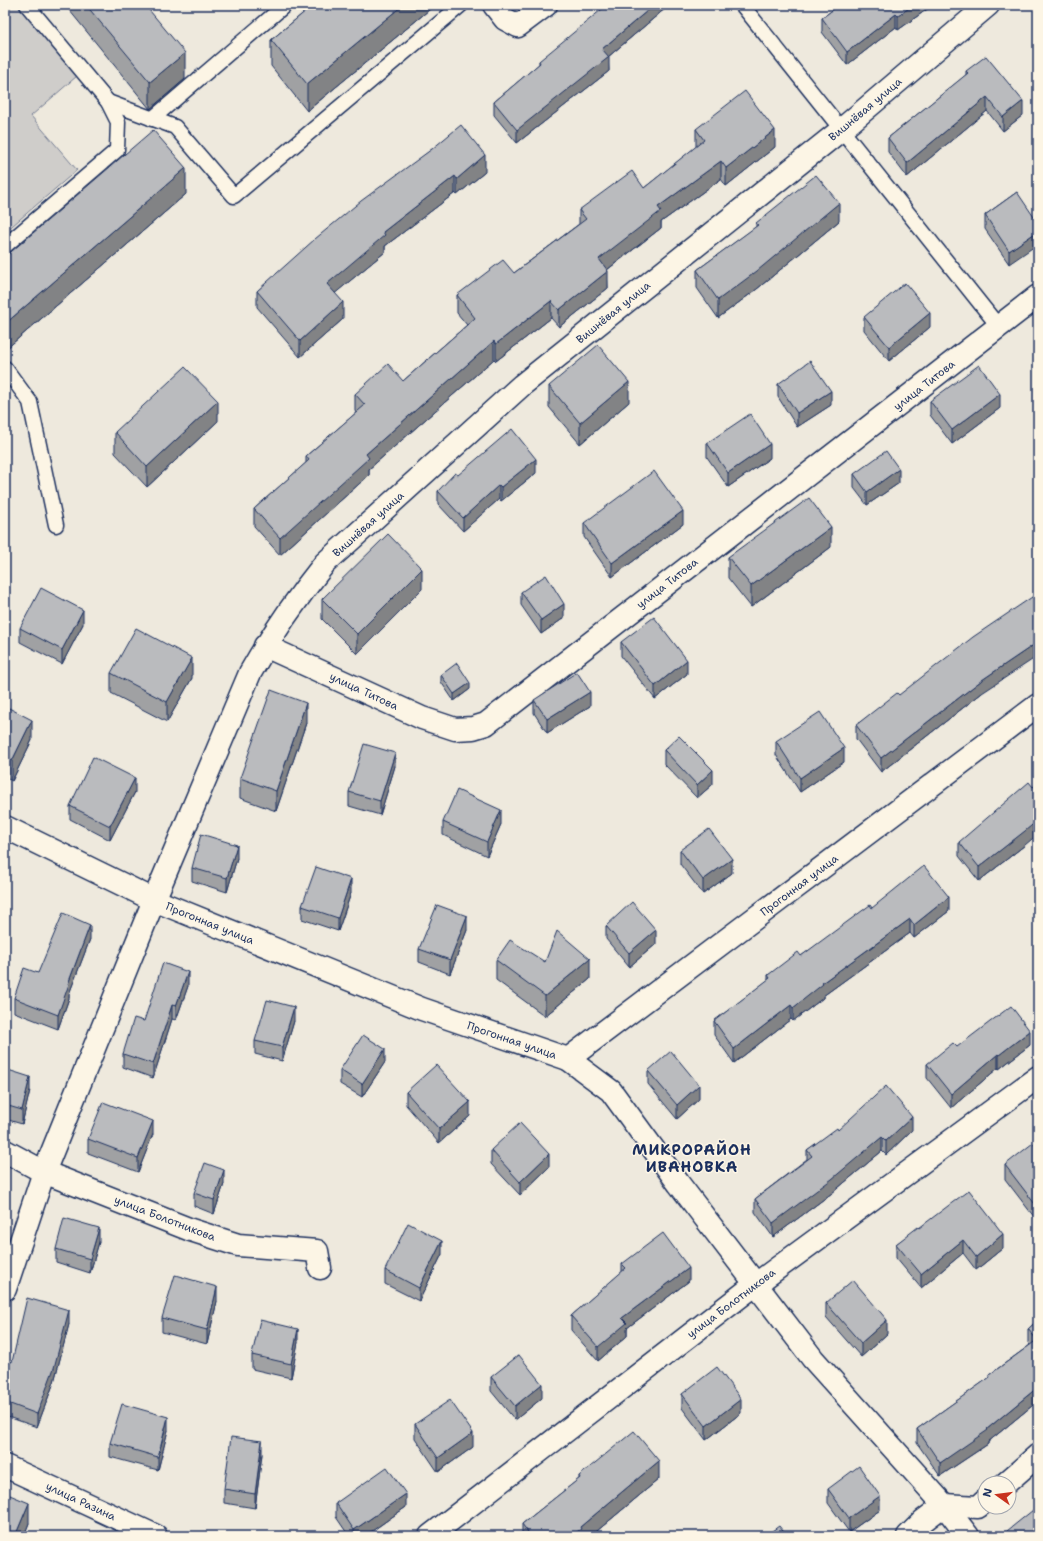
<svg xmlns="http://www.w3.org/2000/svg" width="1043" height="1541" viewBox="0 0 1043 1541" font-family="'Shantell Sans',sans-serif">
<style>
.green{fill:#cfcdca;stroke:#757e94}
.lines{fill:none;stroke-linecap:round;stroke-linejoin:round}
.lane-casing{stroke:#1b2f5e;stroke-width:17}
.street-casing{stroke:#1b2f5e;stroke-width:25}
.lane{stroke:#fcf5e5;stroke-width:14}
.street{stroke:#fcf5e5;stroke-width:22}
.wall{fill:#a0a1a3;stroke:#1b2f5e}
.shaded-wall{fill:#828385;stroke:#1b2f5e}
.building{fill:#babbbe;stroke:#1b2f5e}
.labels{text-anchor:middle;stroke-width:3;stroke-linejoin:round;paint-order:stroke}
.street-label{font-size:11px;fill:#1b2f5e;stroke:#fcf5e5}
.district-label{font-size:15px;font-weight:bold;letter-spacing:1px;fill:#1b2f5e;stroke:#fcf5e5}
</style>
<rect width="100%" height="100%" fill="#eee9dd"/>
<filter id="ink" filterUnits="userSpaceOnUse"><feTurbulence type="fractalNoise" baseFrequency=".025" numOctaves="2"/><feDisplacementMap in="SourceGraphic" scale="8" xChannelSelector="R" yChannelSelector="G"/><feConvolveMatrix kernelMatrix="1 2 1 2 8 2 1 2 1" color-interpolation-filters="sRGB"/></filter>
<g filter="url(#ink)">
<polygon class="green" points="5,5 18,5 77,76 31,116 77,170 5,232"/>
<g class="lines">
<g class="lane-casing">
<g id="lane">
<polyline points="742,5 999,327"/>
<polyline points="108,102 175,127 234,196 461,5"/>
<polyline points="152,119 285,5"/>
<polyline points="5,246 117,150 118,122 108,102 27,5"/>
<polyline points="5,368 30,402 56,525"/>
</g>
</g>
<g class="street-casing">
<g id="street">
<polyline points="494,5 505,19 518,26 546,5"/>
<polyline points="265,646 422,718 455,729 473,728 486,724 1038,296"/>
<polyline points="5,827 154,900 422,1009 568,1059 1038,705"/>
<polyline points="568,1059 611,1091 679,1184 813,1359 944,1505 968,1536"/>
<polyline points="5,1151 44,1172 191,1230 238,1245 317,1251 320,1268"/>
<path d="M 5,1289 L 44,1172 L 154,900 L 250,673 C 272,634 297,598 325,563 L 522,385 L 841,130 L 988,5"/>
<polyline points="5,1466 156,1536"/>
<polyline points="1006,1483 1038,1455"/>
<polyline points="430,1536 756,1284 1038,1077"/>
<polyline points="908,1536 923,1521 944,1505 978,1507 985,1501"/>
</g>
</g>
<use href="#lane" class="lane"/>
<use href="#street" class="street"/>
</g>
<g class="wall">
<polygon points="65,5 145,5 185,79 150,109"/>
<polygon points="313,5 435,5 307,111 271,66 271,40"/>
<polygon points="667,5 667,7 608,57 609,71 517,143 494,115 494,102 539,64 539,61"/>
<polygon points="839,5 933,5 898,30 896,27 847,65 822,32 822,18"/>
<polygon points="966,71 1023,115 1003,131 987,111 907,177 888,152 888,138 966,75"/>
<polygon points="696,129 775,147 726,186 721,179 661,222 661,228 607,270 608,288 559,327 551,318 496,361 494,359 369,469 369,475 280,555 254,526 254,509 306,463 306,456 356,413 355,411 355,394 403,381 467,325 457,313 457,295 514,273 579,224 579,210 644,188 696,147"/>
<polygon points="432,149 485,172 457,195 455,193 385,246 385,252 335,293 343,319 300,357 257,307 257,291"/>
<polygon points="1017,192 1009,264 985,229 985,215"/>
<polygon points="186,194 6,349 5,347 5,257"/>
<polygon points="839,221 757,289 718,318 697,288 697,270 756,227 756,223"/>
<polygon points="864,317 930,327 889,361 864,330"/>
<polygon points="778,384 831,405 797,427 778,397"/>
<polygon points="549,386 629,402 580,444 549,407"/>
<polygon points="930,401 1000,408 952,444 930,415"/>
<polygon points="218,421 147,487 115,453 115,432"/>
<polygon points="707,443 770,458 728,487 707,457"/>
<polygon points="536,473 501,501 499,499 463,531 438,504 438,491 458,475"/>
<polygon points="854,474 899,483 867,505 854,488"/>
<polygon points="584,523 683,524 612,577 584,537"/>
<polygon points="831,547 751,607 728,578 728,557"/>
<polygon points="422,589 357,654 322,619 322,599"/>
<polygon points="521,592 564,618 541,634 521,605"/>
<polygon points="83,624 62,664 20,642 20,628"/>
<polygon points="621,642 687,674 655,699 621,656"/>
<polygon points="111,673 192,678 167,722 111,693"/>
<polygon points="441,675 470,689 454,701 441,682"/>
<polygon points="982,693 881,772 856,739 856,725 899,695"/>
<polygon points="534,700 590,706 547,733 534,713"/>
<polygon points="5,706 32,740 12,781 5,777"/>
<polygon points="306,723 276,811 240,798 240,778"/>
<polygon points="776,741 844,762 800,792 776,755"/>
<polygon points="664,750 713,784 697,798 664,764"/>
<polygon points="395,766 380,815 349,806 349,792"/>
<polygon points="135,792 110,840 70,819 70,806"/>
<polygon points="443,822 501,824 487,856 443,835"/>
<polygon points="959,842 1025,845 979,881 959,856"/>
<polygon points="680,850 732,873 703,894 680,864"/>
<polygon points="237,858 227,892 192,881 192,868"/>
<polygon points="351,893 338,931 302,919 302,906"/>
<polygon points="872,908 949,911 914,938 910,933 823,996 823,998 793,1021 791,1019 734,1063 714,1035 714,1021 768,980 768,975 801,956"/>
<polygon points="606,926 656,944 629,967 606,939"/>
<polygon points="467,930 450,974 419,962 419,949"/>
<polygon points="90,939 69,994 69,998 58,1029 14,1012 14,998 38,973"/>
<polygon points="496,960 545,962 590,979 545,1016 496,980"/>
<polygon points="188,986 176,1020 172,1019 153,1078 123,1067 123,1054 144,1021"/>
<polygon points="294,1021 282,1061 255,1054 255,1041"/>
<polygon points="1030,1045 999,1069 998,1068 951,1108 927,1078 927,1064 957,1047"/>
<polygon points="385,1062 362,1097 340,1084 340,1070"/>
<polygon points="5,1069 30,1090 22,1124 5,1119"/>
<polygon points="648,1071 699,1099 677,1119 648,1084"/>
<polygon points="406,1092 470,1116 439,1143 406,1105"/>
<polygon points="838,1130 912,1130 886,1155 882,1151 832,1193 773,1237 755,1212 755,1199 807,1159 807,1150"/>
<polygon points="153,1134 138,1172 88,1153 88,1139"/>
<polygon points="491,1150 549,1167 520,1195 491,1164"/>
<polygon points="1038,1150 1038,1222 1005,1179 1005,1165"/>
<polygon points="224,1184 214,1214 194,1206 194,1193"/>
<polygon points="919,1228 1003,1248 976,1270 963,1253 921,1288 896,1258 896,1244"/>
<polygon points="99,1242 90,1273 56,1262 56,1249"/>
<polygon points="442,1254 419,1301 385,1284 385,1270"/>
<polygon points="622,1264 689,1281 627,1328 627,1336 598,1361 571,1330 571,1316 622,1272"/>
<polygon points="217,1301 207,1344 162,1332 162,1318"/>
<polygon points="826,1303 887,1334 861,1357 826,1317"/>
<polygon points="1038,1320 1038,1401 988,1442 988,1444 940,1476 917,1443 917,1429 989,1378 989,1375 1030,1345 1028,1343 1028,1329"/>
<polygon points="69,1324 54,1382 37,1427 5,1416 5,1363 12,1362"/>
<polygon points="298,1342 291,1378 252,1369 252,1355"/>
<polygon points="491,1377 542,1398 515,1420 491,1391"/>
<polygon points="682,1394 741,1413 706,1440 682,1408"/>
<polygon points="415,1424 473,1447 438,1472 415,1438"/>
<polygon points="168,1430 158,1470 110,1457 110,1443"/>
<polygon points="262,1454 255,1508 224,1503 224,1489"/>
<polygon points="579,1476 659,1479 591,1536 522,1536 522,1524 579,1479"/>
<polygon points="828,1489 880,1510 849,1532 828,1503"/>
<polygon points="5,1493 29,1523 24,1536 5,1536"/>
<polygon points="336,1503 406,1507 365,1536 349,1536 336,1517"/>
</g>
<g class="shaded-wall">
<polygon points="403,5 435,5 307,111 307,84"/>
<polygon points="654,5 667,5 667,7 602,62 609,57 609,71 517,143 517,130 602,49"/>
<polygon points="913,5 933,5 898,30 898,16"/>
<polygon points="896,14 896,27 847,65 847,52"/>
<polygon points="185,53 185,79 150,109 150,82"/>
<polygon points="987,97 987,111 907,177 907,163"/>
<polygon points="1023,101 1023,115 1003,131 1003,117"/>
<polygon points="775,130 775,147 726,186 726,168"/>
<polygon points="485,155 485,172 457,195 457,179"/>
<polygon points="721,161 721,179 661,222 661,228 599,276 599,259 658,207"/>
<polygon points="186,168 186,194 6,349 6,323"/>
<polygon points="455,176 455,193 385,246 385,252 327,300 327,284 383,232"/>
<polygon points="839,203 839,221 757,289 718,318 718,300"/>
<polygon points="1038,231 1038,244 1009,264 1009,251"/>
<polygon points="608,271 608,288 559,327 559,310"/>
<polygon points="551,301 551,318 496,361 496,344"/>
<polygon points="343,302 343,319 300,357 300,341"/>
<polygon points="930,313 930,327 889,361 889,347"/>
<polygon points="494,341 494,359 369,469 369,475 280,555 280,538 366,454"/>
<polygon points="629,382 629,402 580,444 580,423"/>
<polygon points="831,391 831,405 797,427 797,413"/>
<polygon points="1000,394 1000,408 952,444 952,430"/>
<polygon points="218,401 218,421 147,487 147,467"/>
<polygon points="770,444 770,458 728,487 728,473"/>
<polygon points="536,459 536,473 501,501 501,487"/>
<polygon points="899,469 899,483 867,505 867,492"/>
<polygon points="499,485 499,499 463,531 463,518"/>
<polygon points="683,511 683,524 612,577 612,563"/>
<polygon points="831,527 831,547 751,607 751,586"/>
<polygon points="422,569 422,589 357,654 357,634"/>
<polygon points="564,604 564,618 541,634 541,620"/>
<polygon points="83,610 83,624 62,664 62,650"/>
<polygon points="1038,642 1038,656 982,693 881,772 881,758 982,680"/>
<polygon points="192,658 192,678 167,722 167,702"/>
<polygon points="687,660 687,674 655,699 655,686"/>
<polygon points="470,683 470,689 454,701 454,694"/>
<polygon points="590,692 590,706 547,733 547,719"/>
<polygon points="306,703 306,723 276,811 276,791"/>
<polygon points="32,720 32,740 12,781 12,761"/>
<polygon points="844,748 844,762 800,792 800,778"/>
<polygon points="395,753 395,766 380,815 380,801"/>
<polygon points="713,770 713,784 697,798 697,785"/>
<polygon points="135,778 135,792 110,840 110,826"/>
<polygon points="501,810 501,824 487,856 487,842"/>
<polygon points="1038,820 1038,834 1025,845 979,881 979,867"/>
<polygon points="237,845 237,858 227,892 227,878"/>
<polygon points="732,859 732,873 703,894 703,880"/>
<polygon points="7,864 7,877 5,881 5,867"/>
<polygon points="351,879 351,893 338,931 338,918"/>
<polygon points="949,897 949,911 914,938 914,925"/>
<polygon points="467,916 467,930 450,974 450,960"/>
<polygon points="910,919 910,933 823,996 823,998 793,1021 793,1008 822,983"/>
<polygon points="90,925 90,939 69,994 69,998 58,1029 58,1015 68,984"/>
<polygon points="656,930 656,944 629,967 629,953"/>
<polygon points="590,959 590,979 545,1016 545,996"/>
<polygon points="188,972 188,986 176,1020 176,1006"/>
<polygon points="172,1005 172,1019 153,1078 153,1064"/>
<polygon points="791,1005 791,1019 734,1063 734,1049"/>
<polygon points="294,1007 294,1021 282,1061 282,1047"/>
<polygon points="1030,1031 1030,1045 999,1069 999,1055"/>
<polygon points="385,1049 385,1062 362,1097 362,1084"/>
<polygon points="998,1054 998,1068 951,1108 951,1094"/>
<polygon points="30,1077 30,1090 22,1124 22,1110"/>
<polygon points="699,1085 699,1099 677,1119 677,1105"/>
<polygon points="470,1102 470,1116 439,1143 439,1129"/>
<polygon points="912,1117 912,1130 886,1155 886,1141"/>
<polygon points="153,1121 153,1134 138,1172 138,1158"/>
<polygon points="882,1137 882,1151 832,1193 773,1237 773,1223"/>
<polygon points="549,1154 549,1167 520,1195 520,1182"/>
<polygon points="224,1170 224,1184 214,1214 214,1200"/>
<polygon points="99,1228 99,1242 90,1273 90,1259"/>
<polygon points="1003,1234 1003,1248 976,1270 976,1257"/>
<polygon points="963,1240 963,1253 921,1288 921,1274"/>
<polygon points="442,1241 442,1254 419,1301 419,1288"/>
<polygon points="689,1268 689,1281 627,1328 627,1336 598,1361 598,1347 622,1318"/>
<polygon points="217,1287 217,1301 207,1344 207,1330"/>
<polygon points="69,1310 69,1324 54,1382 37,1427 37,1414"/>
<polygon points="887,1320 887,1334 861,1357 861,1343"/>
<polygon points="298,1329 298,1342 291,1378 291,1364"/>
<polygon points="542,1384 542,1398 515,1420 515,1406"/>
<polygon points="1038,1387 1038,1401 988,1442 988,1444 940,1476 940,1463 987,1429"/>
<polygon points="741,1399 741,1413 706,1440 706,1426"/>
<polygon points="168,1417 168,1430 158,1470 158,1457"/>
<polygon points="473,1433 473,1447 438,1472 438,1458"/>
<polygon points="262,1441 262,1454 255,1508 255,1494"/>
<polygon points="659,1461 659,1479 591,1536 571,1536 580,1527"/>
<polygon points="406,1494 406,1507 365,1536 354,1536 354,1530"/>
<polygon points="880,1496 880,1510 849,1532 849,1518"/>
<polygon points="29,1503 29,1523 24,1536 16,1536 16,1534"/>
</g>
<g class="building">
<polygon points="86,5 145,5 185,53 150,82"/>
<polygon points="313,5 403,5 307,84 271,40"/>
<polygon points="607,5 654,5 602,49 609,57 517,130 494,102 540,63 539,61"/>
<polygon points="839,5 913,5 898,16 896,14 847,52 822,18"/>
<polygon points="986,56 1023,101 1003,117 987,97 907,163 888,138 968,73 966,71"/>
<polygon points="745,91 775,130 726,168 721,161 658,207 661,211 599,259 608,271 559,310 551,301 496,344 494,341 366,454 369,458 280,538 254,509 309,460 306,456 365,405 355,394 388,364 403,381 475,318 457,295 503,260 514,273 586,219 579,210 632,171 644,188 704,140 696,129"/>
<polygon points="461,125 485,155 457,179 455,176 383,232 385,235 327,284 343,302 300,341 257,291 315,239 361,201 432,149"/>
<polygon points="153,130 186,168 6,323 5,321 5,257"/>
<polygon points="816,175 839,203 757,271 718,300 697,270 758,225 756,223"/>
<polygon points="1017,192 1038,223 1038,231 1009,251 985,215"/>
<polygon points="905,283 930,313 889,347 864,317"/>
<polygon points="598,345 629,382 580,423 549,386"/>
<polygon points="810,361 831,391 797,413 778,384"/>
<polygon points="979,365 1000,394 952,430 930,401"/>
<polygon points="185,367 218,401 147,467 115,432"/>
<polygon points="750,414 770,444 728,473 707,443"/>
<polygon points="512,429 536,459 501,487 499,485 463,518 438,491 455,473 458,475"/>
<polygon points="886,451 899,469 867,492 854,474"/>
<polygon points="654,471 683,511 612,563 584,523"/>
<polygon points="809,498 831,527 751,586 728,557"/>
<polygon points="388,534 422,569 357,634 322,599"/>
<polygon points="546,575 564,604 541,620 521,592"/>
<polygon points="41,588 83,610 62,650 20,628"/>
<polygon points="1038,593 1038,642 982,680 881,758 856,725 897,693 899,695 973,637"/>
<polygon points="654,617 687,660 655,686 621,642"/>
<polygon points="136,628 192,658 167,702 111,673"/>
<polygon points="457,663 470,683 454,694 441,675"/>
<polygon points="577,672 590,692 547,719 534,700"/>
<polygon points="271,690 306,703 276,791 240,778"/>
<polygon points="5,706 32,720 12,761 5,757"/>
<polygon points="820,712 844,748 800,778 776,741"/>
<polygon points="679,736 713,770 697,785 664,750"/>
<polygon points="364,744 395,753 380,801 349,792"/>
<polygon points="93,757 135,778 110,826 70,806"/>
<polygon points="1029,782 1033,787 1038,783 1038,820 1025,831 979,867 959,842"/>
<polygon points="457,790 501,810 487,842 443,822"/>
<polygon points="709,829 732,859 703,880 680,850"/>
<polygon points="201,834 237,845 227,878 192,868"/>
<polygon points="924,866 949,897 914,925 910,919 822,983 823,984 793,1008 791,1005 734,1049 714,1021 770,978 768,975 798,952 801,956 870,905 872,908"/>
<polygon points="316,867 351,879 338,918 302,906"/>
<polygon points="632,902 656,930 629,953 606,926"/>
<polygon points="437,905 467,916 450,960 419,949"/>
<polygon points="63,913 90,925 68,984 69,984 58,1015 14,998 24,968 38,973"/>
<polygon points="557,931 590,959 545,996 496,960 510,940 545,962"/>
<polygon points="163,963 188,972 176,1006 172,1005 153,1064 123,1054 134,1018 144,1021"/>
<polygon points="267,1000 294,1007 282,1047 255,1041"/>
<polygon points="1011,1006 1030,1031 999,1055 998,1054 951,1094 927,1064 953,1043 957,1047"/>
<polygon points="363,1035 385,1049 362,1084 340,1070"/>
<polygon points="671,1051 699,1085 677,1105 648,1071"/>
<polygon points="436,1065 470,1102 439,1129 406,1092"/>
<polygon points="5,1069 30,1077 22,1110 5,1105"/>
<polygon points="886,1086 912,1117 886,1141 882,1137 832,1179 773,1223 755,1199 812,1156 807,1150 837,1128 838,1130"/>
<polygon points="103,1102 153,1121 138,1158 88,1139"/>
<polygon points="520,1123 549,1154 520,1182 491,1150"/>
<polygon points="1033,1143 1038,1150 1038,1208 1005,1165"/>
<polygon points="205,1163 224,1170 214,1200 194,1193"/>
<polygon points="969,1190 1003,1234 976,1257 963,1240 921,1274 896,1244 918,1227 919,1228"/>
<polygon points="64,1218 99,1228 90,1259 56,1249"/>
<polygon points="408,1223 442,1241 419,1288 385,1270"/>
<polygon points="663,1233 689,1268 622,1318 627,1323 598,1347 571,1316 626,1268 622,1264"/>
<polygon points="175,1275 217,1287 207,1330 162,1318"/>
<polygon points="853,1280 887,1320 861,1343 826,1303"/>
<polygon points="27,1298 69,1310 54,1368 37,1414 5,1402 5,1363 6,1360 12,1362"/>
<polygon points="260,1320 298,1329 291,1364 252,1355"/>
<polygon points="1038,1320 1038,1387 987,1429 988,1430 940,1463 917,1429 990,1377 989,1375 1037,1340 1028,1329"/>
<polygon points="519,1355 542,1384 515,1406 491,1377"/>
<polygon points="717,1367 741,1399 706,1426 682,1394"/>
<polygon points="450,1400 473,1433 438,1458 415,1424"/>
<polygon points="122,1404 168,1417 158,1457 110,1443"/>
<polygon points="634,1431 659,1461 580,1527 581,1529 571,1536 531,1536 522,1524 580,1478 579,1476"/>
<polygon points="231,1437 262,1441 255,1494 224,1489"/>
<polygon points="859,1466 880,1496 849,1518 828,1489"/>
<polygon points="387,1467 406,1494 354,1530 336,1503"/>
<polygon points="5,1493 29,1503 16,1534 5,1530"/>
<polygon points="1038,1506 1038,1536 1003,1536 1002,1535"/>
<polygon points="779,1526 787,1536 765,1536"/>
</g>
</g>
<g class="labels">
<g class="street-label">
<text transform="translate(865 109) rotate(-40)" y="4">Вишнёвая улица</text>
<text transform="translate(613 312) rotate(-39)" y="4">Вишнёвая улица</text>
<text transform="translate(924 385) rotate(-38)" y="4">улица Титова</text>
<text transform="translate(368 524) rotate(-42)" y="4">Вишнёвая улица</text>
<text transform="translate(667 583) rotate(-38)" y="4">улица Титова</text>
<text transform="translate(364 691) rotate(25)" y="4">улица Титова</text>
<text transform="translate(799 885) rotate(-37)" y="4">Прогонная улица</text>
<text transform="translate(210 923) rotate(22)" y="4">Прогонная улица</text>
<text transform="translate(512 1040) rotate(19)" y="4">Прогонная улица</text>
<text transform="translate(165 1218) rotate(21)" y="4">улица Болотникова</text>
<text transform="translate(731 1303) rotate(-37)" y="4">улица Болотникова</text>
<text transform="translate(81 1501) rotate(25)" y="4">улица Разина</text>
</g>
<g class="district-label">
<text x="692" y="1155">МИКРОРАЙОН<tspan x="692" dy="17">ИВАНОВКА</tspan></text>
</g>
</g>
<rect width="1043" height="1541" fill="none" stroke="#fcf5e5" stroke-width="20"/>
<rect x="10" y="10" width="1023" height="1521" fill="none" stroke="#1b2f5e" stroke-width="1.5" filter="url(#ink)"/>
<g transform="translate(997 1495) rotate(284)"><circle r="19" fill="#fcf5e5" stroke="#a2a6af"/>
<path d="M0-3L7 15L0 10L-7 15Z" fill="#c8321e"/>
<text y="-6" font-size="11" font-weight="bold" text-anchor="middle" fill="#1b2f5e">N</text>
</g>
</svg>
